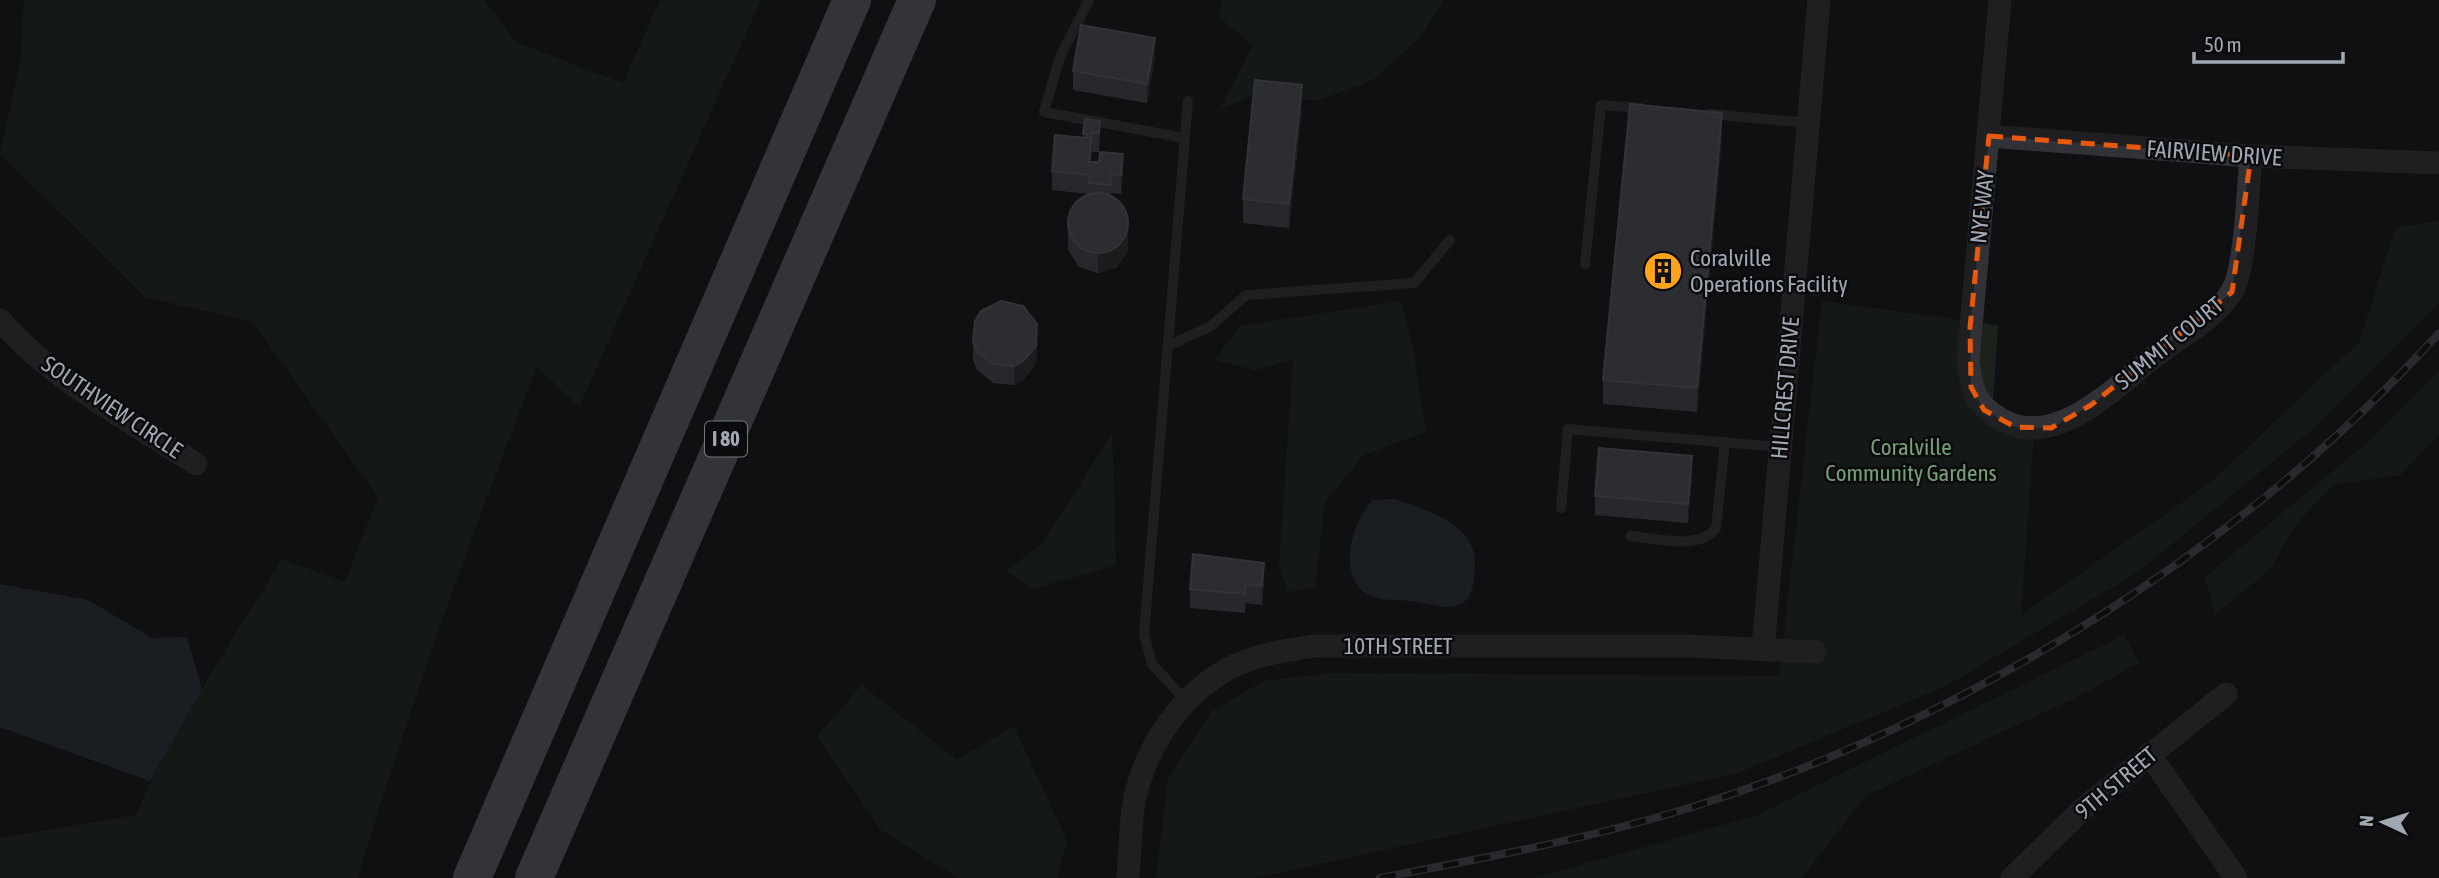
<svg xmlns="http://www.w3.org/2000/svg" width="2439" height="878" viewBox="0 0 2439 878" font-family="'Asap Condensed',sans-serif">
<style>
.green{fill:#1a221b}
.water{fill:#263036}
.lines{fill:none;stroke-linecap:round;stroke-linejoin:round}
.service{stroke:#313237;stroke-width:10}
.minor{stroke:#313237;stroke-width:23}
.motorway{stroke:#5d6169;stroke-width:38}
.rail-casing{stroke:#46494e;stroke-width:8}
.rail{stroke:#0b0b0d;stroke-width:5;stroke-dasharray:16;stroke-linecap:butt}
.wall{fill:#43454a}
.shaded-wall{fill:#2a2c2f}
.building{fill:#4d5055;stroke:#5a5e64;stroke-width:2}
.marked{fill:none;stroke:#e8590c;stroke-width:5;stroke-dasharray:14 9;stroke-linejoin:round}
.labels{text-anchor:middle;stroke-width:5;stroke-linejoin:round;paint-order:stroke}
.shield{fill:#0b0b0d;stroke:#737982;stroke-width:2}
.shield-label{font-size:21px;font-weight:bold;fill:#a0a8b4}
.street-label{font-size:23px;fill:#a0a8b4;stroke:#0b0b0d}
.poi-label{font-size:23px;fill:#a0a8b4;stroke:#0b0b0d;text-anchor:start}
.park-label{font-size:23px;fill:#76a175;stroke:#0b0b0d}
</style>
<rect width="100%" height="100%" fill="#101012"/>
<g class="green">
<path d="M 24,0 L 485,0 L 516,42 L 623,83 L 660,0 L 761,0 L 579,407 L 537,366 C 472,535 409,704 358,878 L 0,878 L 0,838 L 136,815 C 174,725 231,643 282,559 L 345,582 L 378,497 L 253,322 L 145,297 L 0,154 L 21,57 Z"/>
<polygon points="1222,0 1443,0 1421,37 1371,81 1315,101 1273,93 1248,97 1219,110 1253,46 1219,17"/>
<polygon points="2439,221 2439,302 2309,432 2138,572 1944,687 1738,773 1255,878 1156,878 1168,779 1211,712 1263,681 1330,673 1779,676 1822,301 1998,325 1993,402 2034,434 2021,615 2211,482 2359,342 2396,227"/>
<polygon points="1401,301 1413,348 1426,432 1364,455 1325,502 1315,587 1288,592 1279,566 1293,359 1255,370 1215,360 1240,326"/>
<polygon points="2439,371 2439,434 2401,475 2335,484 2297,523 2270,569 2215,615 2205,577 2374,437"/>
<polygon points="1112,434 1116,565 1033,589 1005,571 1042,544"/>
<polygon points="2124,635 2139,663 2079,696 1865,796 1802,878 1534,878 1755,816"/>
<polygon points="862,685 957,760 1014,726 1067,841 1057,878 958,878 881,830 817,736"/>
</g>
<g class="water">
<path d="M 1395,499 C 1425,510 1473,522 1475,561 C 1475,573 1474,595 1464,602 C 1448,612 1428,603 1411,601 C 1396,599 1378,602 1364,592 C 1337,571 1353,521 1373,500 Z"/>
<polygon points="0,584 88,600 152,638 187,637 202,689 150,781 0,727"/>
</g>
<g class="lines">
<g class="service">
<polyline points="1089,0 1060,57 1044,112 1185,138"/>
<polyline points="1710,114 1808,123"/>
<polyline points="1585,264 1601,105 1642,108"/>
<polyline points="1168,346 1211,326 1246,295 1414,283 1450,240"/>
<polyline points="1561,508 1568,429 1780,447"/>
<path d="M 1631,536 C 1657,538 1699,551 1716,528 L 1725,442"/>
<polyline points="1187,702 1152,664 1144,634 1188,101"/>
</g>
<g class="minor">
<path d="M 2000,0 L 1968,360 C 1972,391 1974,404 2002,420 C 2056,450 2114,388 2154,357 C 2178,338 2214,319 2231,293 C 2246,270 2248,187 2251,156"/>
<polyline points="1989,136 2251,156 2439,163"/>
<path d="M 0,320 C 54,382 128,419 196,464"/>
<polyline points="1763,650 1819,0"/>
<polyline points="2149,754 2236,878"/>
<path d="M 1128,878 C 1130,855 1130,831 1133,809 C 1141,755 1175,702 1221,673 C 1248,656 1282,651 1313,646 L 1691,646 L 1815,652"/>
<polyline points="2012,878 2084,808 2226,694"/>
</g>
<g class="motorway">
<polyline points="472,878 852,0"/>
<polyline points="534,878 917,0"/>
</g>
<g class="rail-casing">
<path id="rail" d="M 1380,878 C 1484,858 1588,839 1689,808 C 1965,723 2245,547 2439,333"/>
</g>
<use href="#rail" class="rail"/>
</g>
<g class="wall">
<polygon points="1155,57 1147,103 1073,90 1073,71"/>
<polygon points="1302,109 1289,228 1243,223 1243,199"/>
<polygon points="1085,119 1100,121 1099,152 1092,152 1091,162 1123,173 1121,194 1111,193 1111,195 1128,251 1117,267 1098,273 1079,267 1068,250 1068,231 1089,194 1052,190 1052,171 1083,137"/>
<polygon points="1722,138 1697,412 1603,404 1603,380"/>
<polygon points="973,342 1037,343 1036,364 1023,380 1014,385 993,383 977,370 973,361"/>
<polygon points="1692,475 1688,523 1595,515 1595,496"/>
<polygon points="1264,582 1262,605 1246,603 1245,613 1190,608 1190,589"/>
</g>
<g class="shaded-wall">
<polygon points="1155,38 1155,57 1147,103 1147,84"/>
<polygon points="1302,85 1302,109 1289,228 1289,204"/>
<polygon points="1722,113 1722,138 1697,412 1697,388"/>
<polygon points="1100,121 1100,139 1099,152 1099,134"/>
<polygon points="1092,133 1092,152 1090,175 1089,162"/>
<polygon points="1123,154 1123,173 1121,194 1121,175"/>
<polygon points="1128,232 1128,251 1117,267 1098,273 1098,255"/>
<polygon points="1037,324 1036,364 1023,380 1014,385 1014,366"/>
<polygon points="1692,456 1692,475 1688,523 1688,504"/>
<polygon points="1264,563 1264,582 1262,605 1262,586"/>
</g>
<g class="building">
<polygon points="1081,25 1155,38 1147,84 1073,71"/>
<polygon points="1255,80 1302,85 1289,204 1243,199"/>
<polygon points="1630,104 1722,113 1697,388 1603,380"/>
<polygon points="1085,119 1100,121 1099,134 1092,133 1089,162 1099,162 1100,152 1123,154 1121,175 1111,174 1110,185 1089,183 1090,175 1052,171 1055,135 1087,138 1087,134 1083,134"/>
<circle cx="1098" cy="223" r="30"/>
<polygon points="1001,301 1023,306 1037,324 1036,346 1023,361 1014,366 993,364 977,351 973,342 975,321 981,311"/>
<polygon points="1599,448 1692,456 1688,504 1595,496"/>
<polygon points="1193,554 1264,563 1262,586 1246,585 1245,594 1190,589"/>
</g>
<path d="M0 0H2439V878H0ZM 1989,136 L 2251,156 L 2232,292 L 2091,405 L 2051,428 L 2015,427 L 1984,410 L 1971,387 L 1970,328 Z" fill="#101012" fill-opacity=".55" fill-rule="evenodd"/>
<path class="marked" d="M 1989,136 L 2251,156 L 2232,292 L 2091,405 L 2051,428 L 2015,427 L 1984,410 L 1971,387 L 1970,328 Z"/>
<defs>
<g id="building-disc" transform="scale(2.0125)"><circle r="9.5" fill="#ffa21b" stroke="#0b0b0d"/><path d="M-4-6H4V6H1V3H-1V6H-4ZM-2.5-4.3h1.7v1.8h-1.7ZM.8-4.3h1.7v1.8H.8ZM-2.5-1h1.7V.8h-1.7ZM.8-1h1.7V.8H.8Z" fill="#111"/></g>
</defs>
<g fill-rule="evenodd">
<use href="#building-disc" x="1663" y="271"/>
</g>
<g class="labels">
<rect class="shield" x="705" y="421.5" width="42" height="35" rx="5"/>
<g class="shield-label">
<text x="726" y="446">I 80</text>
</g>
<g class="street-label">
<text transform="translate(2214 153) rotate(4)" y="8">FAIRVIEW DRIVE</text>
<text transform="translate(1982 207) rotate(-84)" y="8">NYE WAY</text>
<text transform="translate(2169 343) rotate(-39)" y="8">SUMMIT COURT</text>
<text transform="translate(1785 388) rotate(-85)" y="8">HILLCREST DRIVE</text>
<text transform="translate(112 407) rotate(34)" y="8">SOUTHVIEW CIRCLE</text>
<text x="1398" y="654">10TH STREET</text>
<text transform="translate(2116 783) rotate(-40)" y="8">9TH STREET</text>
</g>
<g class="poi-label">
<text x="1690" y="266">Coralville<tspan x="1690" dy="26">Operations Facility</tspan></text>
</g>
<g class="park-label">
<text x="1911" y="455">Coralville<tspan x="1911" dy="26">Community Gardens</tspan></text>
</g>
</g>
<g transform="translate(2383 822) rotate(274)" stroke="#0b0b0d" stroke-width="5" paint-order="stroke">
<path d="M0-5L12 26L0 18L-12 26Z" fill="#a0a8b4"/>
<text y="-10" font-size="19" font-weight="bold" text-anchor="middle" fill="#a0a8b4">N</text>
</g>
<path d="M2194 52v10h149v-10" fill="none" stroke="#a0a8b4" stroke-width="3.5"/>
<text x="2204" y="52" font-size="21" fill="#a0a8b4" stroke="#0b0b0d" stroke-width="5" paint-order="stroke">50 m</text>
</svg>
